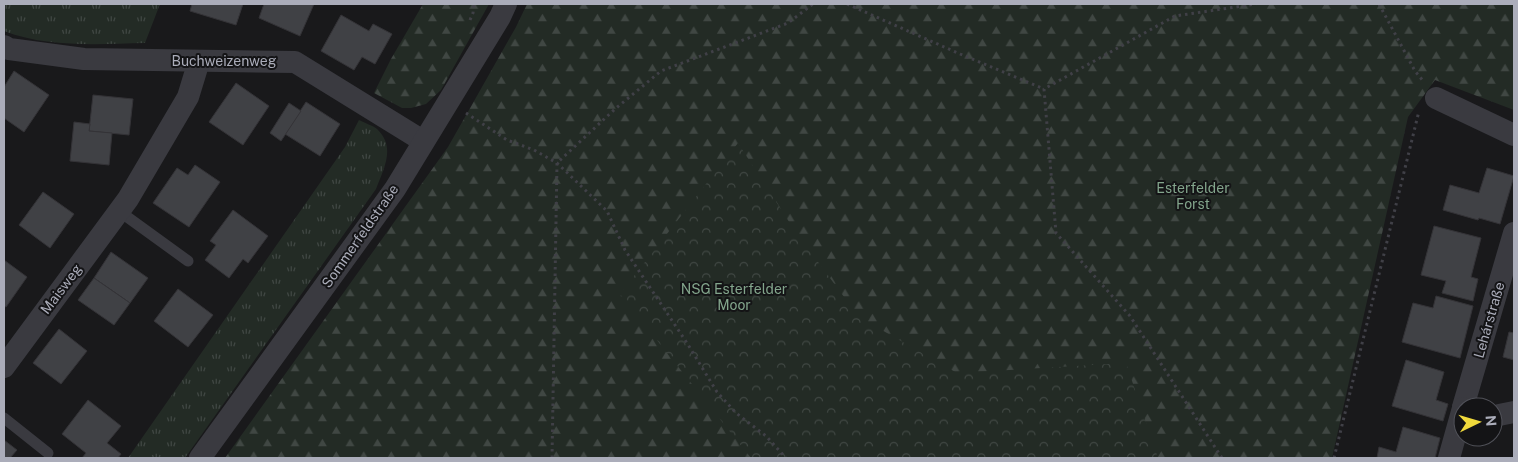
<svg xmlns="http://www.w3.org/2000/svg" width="1518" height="462" viewBox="0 0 1518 462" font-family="'Public Sans',sans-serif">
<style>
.grass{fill:url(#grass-tufts)}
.forest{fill:url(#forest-firs)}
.park{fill:url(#park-crowns)}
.building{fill:#404145;stroke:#343337}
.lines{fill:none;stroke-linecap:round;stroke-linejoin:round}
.path{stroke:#404047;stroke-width:3;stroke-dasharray:2.5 4;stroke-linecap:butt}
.service{stroke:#3a3a40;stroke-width:11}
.minor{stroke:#3a3a40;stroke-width:22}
.labels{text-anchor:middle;stroke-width:4;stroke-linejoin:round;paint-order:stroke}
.street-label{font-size:14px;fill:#abadba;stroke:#141416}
.park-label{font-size:14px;fill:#83a58c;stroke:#141416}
</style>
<defs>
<pattern id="grass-tufts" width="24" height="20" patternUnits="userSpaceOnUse" patternTransform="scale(1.25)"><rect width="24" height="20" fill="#232b25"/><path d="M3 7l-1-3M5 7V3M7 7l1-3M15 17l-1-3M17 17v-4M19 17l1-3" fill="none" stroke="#404743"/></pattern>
<pattern id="forest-firs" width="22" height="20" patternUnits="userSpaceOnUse" patternTransform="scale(1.25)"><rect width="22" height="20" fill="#232b25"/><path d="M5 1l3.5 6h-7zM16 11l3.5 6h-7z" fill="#404743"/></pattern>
<pattern id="park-crowns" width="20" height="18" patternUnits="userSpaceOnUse" patternTransform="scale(1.25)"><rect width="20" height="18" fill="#232b25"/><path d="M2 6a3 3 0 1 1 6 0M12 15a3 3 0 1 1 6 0" fill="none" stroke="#404743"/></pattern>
</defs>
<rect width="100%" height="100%" fill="#19191b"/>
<g class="grass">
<path d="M 4,4 L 160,4 L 145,43 C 98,44 48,48 4,31 Z"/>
<path d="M 359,120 C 364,123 372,125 377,129 C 396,147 384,168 376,189 L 185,458 L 128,458 L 345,147 Z"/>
</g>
<g class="forest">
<polygon points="423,4 489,4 441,90 426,104 411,108 402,108 374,93 391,59"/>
<polygon points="527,4 1514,4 1514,110 1435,80 1408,117 1332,458 225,458 448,147 516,27"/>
</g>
<polygon class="park" points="738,143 795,231 859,317 957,373 1126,363 1158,458 751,458 620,294"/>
<g class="building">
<polygon points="192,4 243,4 236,25 190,11"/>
<polygon points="264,4 314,4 300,36 259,18"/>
<polygon points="341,15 369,31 373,24 392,34 375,64 362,57 354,70 321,51"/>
<polygon points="14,71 49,95 24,132 4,118 4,87"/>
<polygon points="236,83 269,106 243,145 209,122"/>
<polygon points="93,95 133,99 129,135 89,131"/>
<polygon points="306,102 340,124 320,156 285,134"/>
<polygon points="289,103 301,111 281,141 270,133"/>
<polygon points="74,122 90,124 89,131 112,133 109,165 70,161"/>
<polygon points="195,165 220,182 189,227 153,203 177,168 188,175"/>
<polygon points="1487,168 1514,176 1500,224 1479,218 1478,220 1443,210 1450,185 1479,193"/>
<polygon points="43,192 74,214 50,248 19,225"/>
<polygon points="233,210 268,236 248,263 243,259 229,278 205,260 216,245 210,241"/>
<polygon points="1434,226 1481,238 1471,277 1478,279 1473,301 1442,293 1446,281 1421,275"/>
<polygon points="111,252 148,278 130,303 94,278"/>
<polygon points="4,260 27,277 6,307 4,306"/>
<polygon points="94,278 130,303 114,325 78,300"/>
<polygon points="178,289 213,315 188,347 154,321"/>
<polygon points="1436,296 1473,306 1460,358 1402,342 1413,303 1433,308"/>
<polygon points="59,329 87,351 61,384 33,363"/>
<polygon points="1509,332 1514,333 1514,360 1503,357"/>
<polygon points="1406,360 1444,372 1436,400 1448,404 1443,421 1392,406"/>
<polygon points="88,400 121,426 107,443 121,454 118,458 82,458 86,453 62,434"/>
<polygon points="1403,427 1440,438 1435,458 1377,458 1379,447 1396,452"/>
<polygon points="4,440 17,450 10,458 4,458"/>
</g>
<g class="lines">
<g class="path">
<polyline points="847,4 960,54 1044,89"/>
<polyline points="1379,4 1415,71 1424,82"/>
<polyline points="470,20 473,13 474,4"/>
<polyline points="466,113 507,140 534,150 557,163 607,211 625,250 687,343 717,392 736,413 766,436 786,458"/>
<polyline points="552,458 557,163 615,109 661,71 788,23 813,4"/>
<polyline points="1222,458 1130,316 1056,233 1044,89 1175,16 1256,4"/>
<polyline points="1334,458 1419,111"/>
</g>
<g class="service">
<polyline points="119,211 188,261"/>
<polyline points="4,418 48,453"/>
</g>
<g class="minor">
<polyline points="4,46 9,49 84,59 295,62 423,141"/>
<polyline points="1436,98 1514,135"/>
<polyline points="4,367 128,199 188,97 199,61"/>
<polyline points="1463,407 1514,233"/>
<polyline points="1499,415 1514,412"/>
<polyline points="200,458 395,189 500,17 506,4"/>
<polyline points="1449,458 1463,408"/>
</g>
</g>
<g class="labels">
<g class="street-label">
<text x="224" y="66">Buchweizenweg</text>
<text transform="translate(360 236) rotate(-55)" y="5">Sommerfeldstraße</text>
<text transform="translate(61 289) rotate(-53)" y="5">Maisweg</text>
<text transform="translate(1489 320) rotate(-74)" y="5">Lehárstraße</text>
</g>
<g class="park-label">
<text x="1193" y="193">Esterfelder<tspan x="1193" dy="16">Forst</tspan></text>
<text x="734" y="294">NSG Esterfelder<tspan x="734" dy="16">Moor</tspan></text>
</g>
</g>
<rect width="1518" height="462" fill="none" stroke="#abadba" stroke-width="10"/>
<g transform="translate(1478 422) rotate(85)"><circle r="24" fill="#141416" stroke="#505158"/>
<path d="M0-4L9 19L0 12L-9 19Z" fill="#f0da3c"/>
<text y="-8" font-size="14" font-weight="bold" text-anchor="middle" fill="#abadba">N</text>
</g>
</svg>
